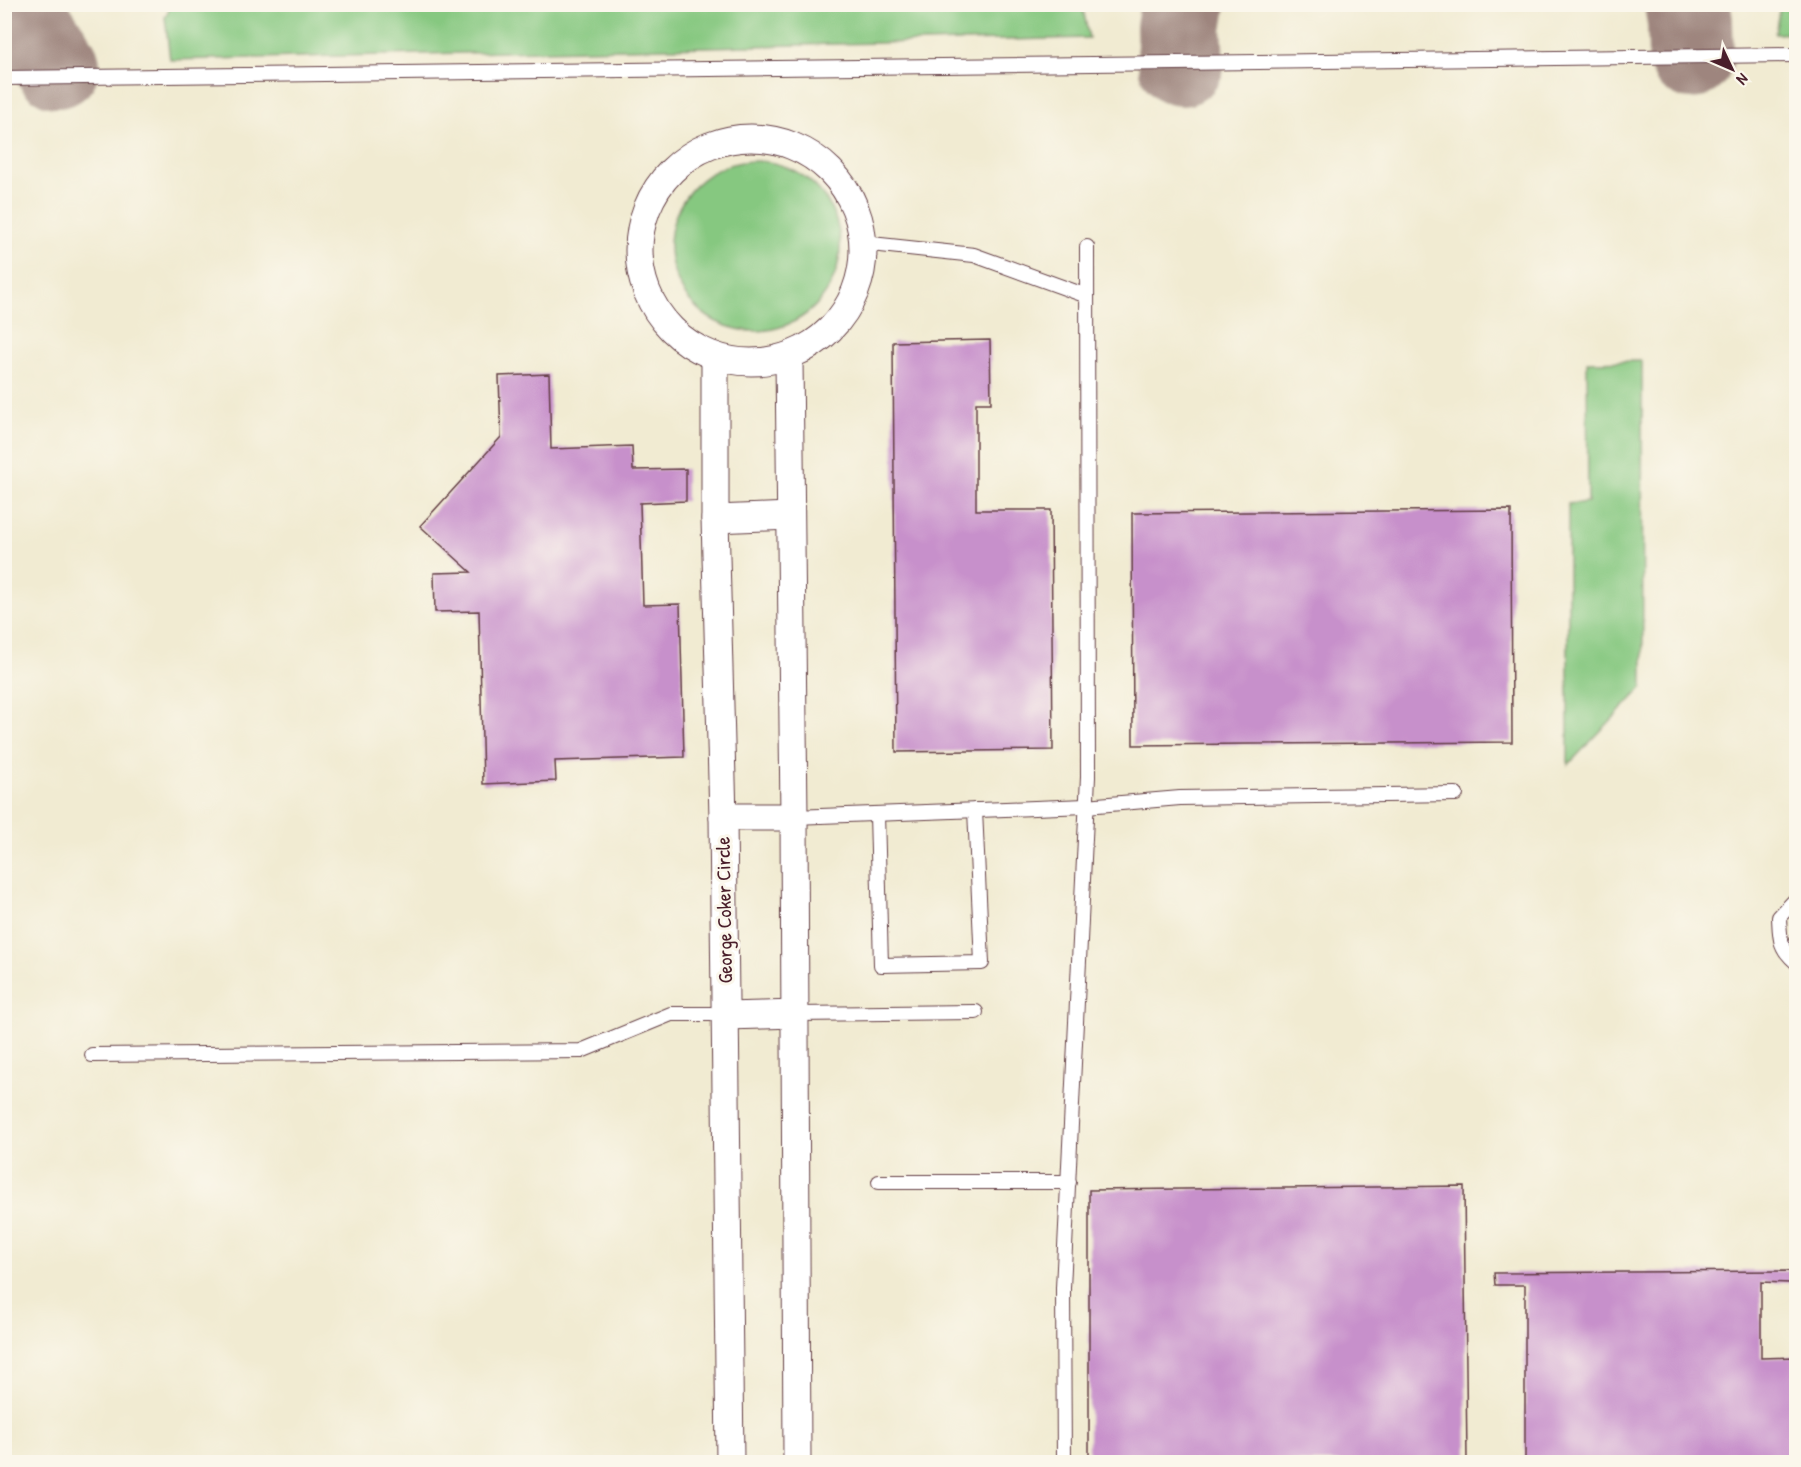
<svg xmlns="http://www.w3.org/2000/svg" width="1801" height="1467" viewBox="0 0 1801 1467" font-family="'Patrick Hand',sans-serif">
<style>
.green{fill:#86c880;stroke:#687456;stroke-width:1.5}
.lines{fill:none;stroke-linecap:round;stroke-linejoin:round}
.taxiway{stroke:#9e857e;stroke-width:86}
.building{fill:#c790cb}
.lane-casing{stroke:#633e44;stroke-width:16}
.street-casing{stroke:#633e44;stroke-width:29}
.lane{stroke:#fff;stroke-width:14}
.street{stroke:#fff;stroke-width:27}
.labels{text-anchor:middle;stroke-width:6;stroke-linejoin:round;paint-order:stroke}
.street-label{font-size:20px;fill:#4a1f2b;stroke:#fbf7ec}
</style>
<rect width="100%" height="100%" fill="#fbf7ec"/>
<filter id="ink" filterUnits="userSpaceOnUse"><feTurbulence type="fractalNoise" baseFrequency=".0167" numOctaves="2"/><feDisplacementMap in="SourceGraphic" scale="12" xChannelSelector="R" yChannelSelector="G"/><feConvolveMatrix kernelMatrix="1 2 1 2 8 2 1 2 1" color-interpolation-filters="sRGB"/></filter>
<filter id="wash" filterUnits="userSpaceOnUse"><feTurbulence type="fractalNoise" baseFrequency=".008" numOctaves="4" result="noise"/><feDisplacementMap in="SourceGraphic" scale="24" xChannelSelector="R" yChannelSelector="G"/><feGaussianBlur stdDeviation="1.35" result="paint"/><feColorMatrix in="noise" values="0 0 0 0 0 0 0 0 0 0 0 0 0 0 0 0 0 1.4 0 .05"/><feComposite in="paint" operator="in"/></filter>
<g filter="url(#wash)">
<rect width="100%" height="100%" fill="#f1ebd2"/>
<g class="green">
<polygon points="172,4 1082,4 1089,38 170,60 165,17"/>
<polygon points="1780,5 1796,5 1796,33 1775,34"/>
<circle cx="755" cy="246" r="85"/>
<polygon points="1642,361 1643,687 1568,765 1568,504 1588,502 1587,362"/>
</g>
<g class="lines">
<g class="taxiway">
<polyline points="17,4 57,65"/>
<polyline points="1687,4 1690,21 1691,56"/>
<polyline points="1181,63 1179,28 1183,4"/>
</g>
</g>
<g id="blocks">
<g class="building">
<polygon points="990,340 991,403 976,403 976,510 1051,510 1053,750 896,752 893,342"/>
<polygon points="549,374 551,449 632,446 633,470 686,469 686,501 640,503 643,605 680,604 684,757 555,761 556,781 483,784 479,611 435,612 434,573 471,572 420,526 501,437 499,376"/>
<polygon points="1511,510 1512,742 1133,745 1132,513"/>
<polygon points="1464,1186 1467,1462 1089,1462 1089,1190"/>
<polygon points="1790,1271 1790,1283 1761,1282 1761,1358 1796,1357 1796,1462 1525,1462 1525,1285 1495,1285 1494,1273"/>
</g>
</g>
</g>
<g filter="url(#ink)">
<use href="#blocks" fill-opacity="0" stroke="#633e44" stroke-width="1.5"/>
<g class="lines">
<g class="lane-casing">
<g id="lane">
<polyline points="4,78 1796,55"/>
<polyline points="862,243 974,255 1087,296"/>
<polyline points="877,814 881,965 982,963 975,810"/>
<polyline points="794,817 1086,806 1180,798 1456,794"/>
<path d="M 1796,899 L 1779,917 C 1780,938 1779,948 1796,962"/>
<polyline points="795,1014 976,1012"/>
<polyline points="92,1055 581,1051 671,1014 711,1014"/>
<polyline points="879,1182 1069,1182"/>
<polyline points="1064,1462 1063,1288 1088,777 1087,247"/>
</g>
</g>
<g class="street-casing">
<g id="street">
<circle cx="751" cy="250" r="112"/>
<polyline points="715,358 715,519 723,817 730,1462"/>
<polyline points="789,359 794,817 797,1462"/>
<polyline points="715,519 790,516"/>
<polyline points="723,817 794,817"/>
<polyline points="726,1016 795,1014"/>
</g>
</g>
<use href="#lane" class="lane"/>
<use href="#street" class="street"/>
</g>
</g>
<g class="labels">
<g class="street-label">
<text transform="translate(724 910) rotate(-91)" y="7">George Coker Circle</text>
</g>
</g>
<rect width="1801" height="1467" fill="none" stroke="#fbf7ec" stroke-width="24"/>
<g transform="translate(1732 69) rotate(134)" stroke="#fbf7ec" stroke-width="4.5" paint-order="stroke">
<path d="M0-4.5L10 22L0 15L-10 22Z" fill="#4a1f2b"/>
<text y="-9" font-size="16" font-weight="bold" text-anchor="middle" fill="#4a1f2b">N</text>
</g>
</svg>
